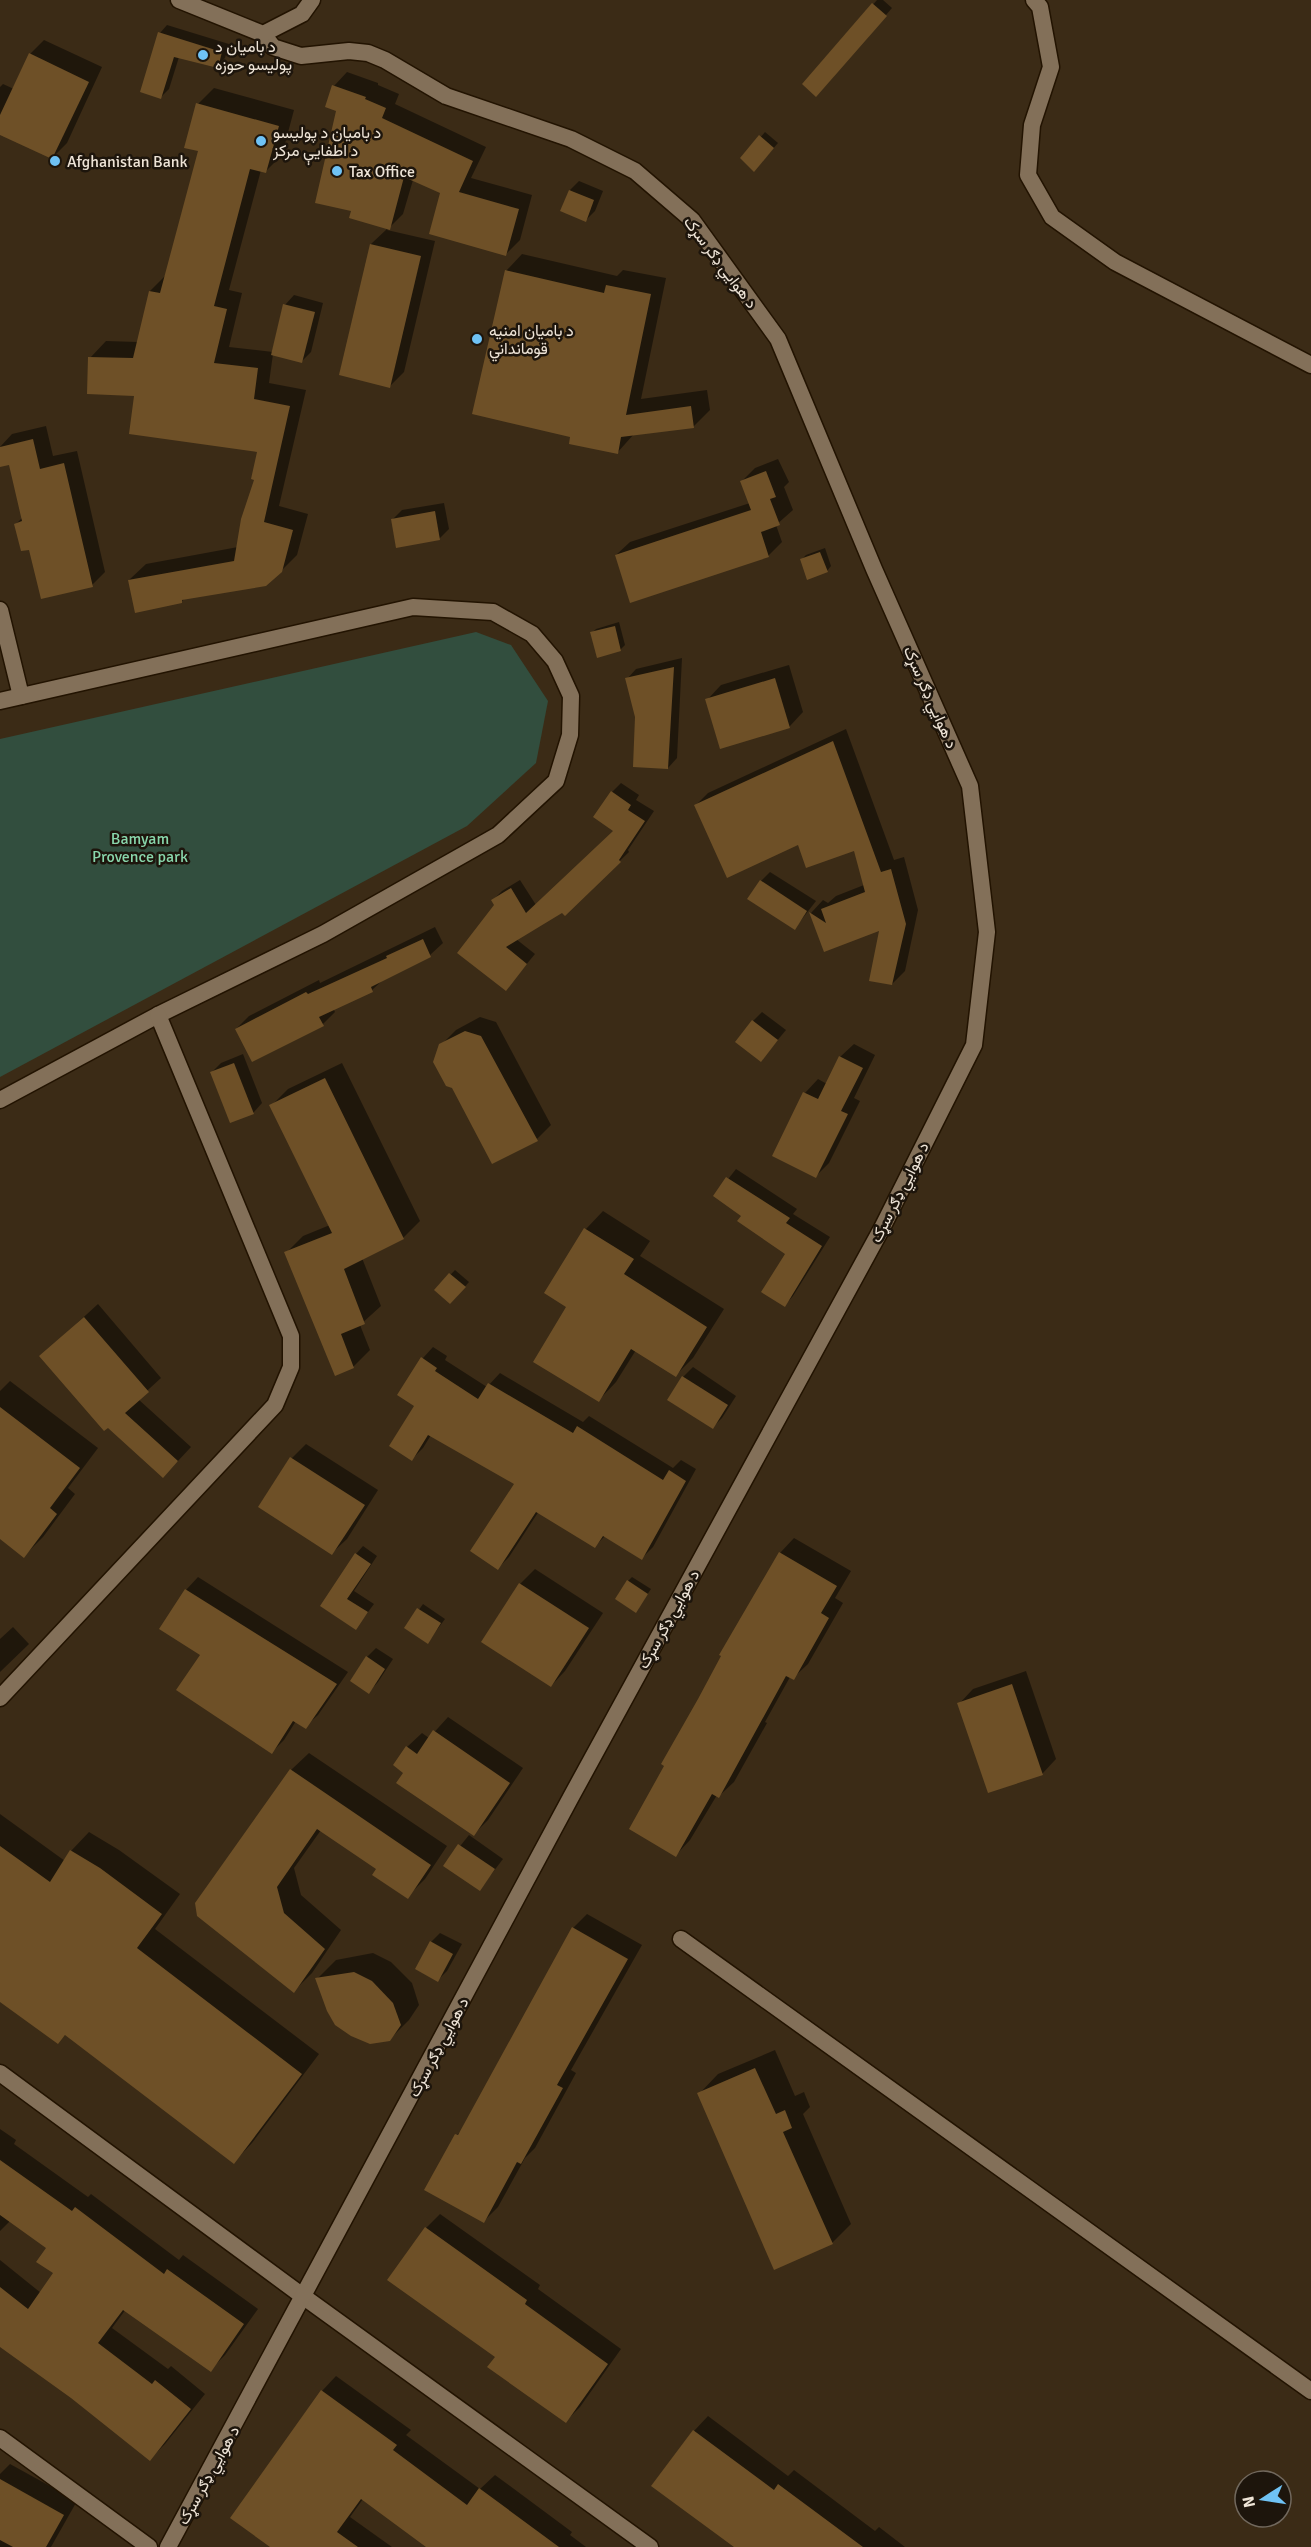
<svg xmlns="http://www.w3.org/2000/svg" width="1311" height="2547" viewBox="0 0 1311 2547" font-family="Signika,Vazirmatn,sans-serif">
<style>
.green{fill:#324e3e}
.shadow{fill:#0007}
.building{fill:#6e5027}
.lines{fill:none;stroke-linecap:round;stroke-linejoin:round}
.minor-casing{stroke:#221301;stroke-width:19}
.tertiary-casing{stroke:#221301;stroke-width:19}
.minor{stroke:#837059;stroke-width:16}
.tertiary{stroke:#837059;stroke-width:16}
.poi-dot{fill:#6fc2f4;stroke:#1d150c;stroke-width:2}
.labels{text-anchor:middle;stroke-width:5;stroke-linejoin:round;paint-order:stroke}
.poi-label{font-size:16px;fill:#eee4d7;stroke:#1d150c;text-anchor:start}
.street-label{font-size:16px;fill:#eee4d7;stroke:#1d150c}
.park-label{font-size:16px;fill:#89d7ac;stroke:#1d150c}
</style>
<rect width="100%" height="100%" fill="#3b2b16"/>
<polygon class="green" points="476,632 511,645 548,701 536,763 467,826 0,1077 0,739"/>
<g class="shadow">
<polygon points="877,0 883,0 892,8 823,88 804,84"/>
<polygon points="167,25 229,44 225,58 217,66 179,57 169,89 161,97 160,33"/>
<polygon points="44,40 102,67 67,143 52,158 0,133 0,87 3,84 14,89 30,54"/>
<polygon points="347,72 378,83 378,85 399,94 395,104 486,147 471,178 532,195 520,240 506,254 442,192 413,180 403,214 387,230 435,241 404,372 390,386 341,374 371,244 388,228 353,210 334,86"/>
<polygon points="214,88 294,110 282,155 266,171 261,170 229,290 242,293 229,347 273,352 285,305 294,295 323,303 311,352 301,362 273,354 269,383 306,390 279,506 308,514 297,555 281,571 185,598 182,601 129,580 146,564 238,547 256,479 259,451 135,394 90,358 106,341 138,342 150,291 166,275 200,150 198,104"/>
<polygon points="765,132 778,143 758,166 742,158"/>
<polygon points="579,181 603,191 595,211 585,221 570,190"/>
<polygon points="522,254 617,276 623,270 666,278 641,399 707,390 710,410 694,426 634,434 617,453 572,435 506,271"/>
<polygon points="46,426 53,456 77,451 105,572 92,585 30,548 16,524 23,517 10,463 0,452 0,447 12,434"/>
<polygon points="778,459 789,482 784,487 793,510 776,525 782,542 768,556 616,555 630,542 750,503 741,482 755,468"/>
<polygon points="444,503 449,529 440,538 392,520 402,510"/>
<polygon points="825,548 831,566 827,571 801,560 806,555"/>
<polygon points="619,622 625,645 620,650 592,633 596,629"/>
<polygon points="682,658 677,758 668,768 637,717 627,679 636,669"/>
<polygon points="789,665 803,712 789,727 707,700 721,685"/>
<polygon points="846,729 894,860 904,857 918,910 905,971 892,984 881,928 825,950 811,913 823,900 828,903 836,896 864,885 855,849 798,843 695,806 708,793"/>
<polygon points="621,783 639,795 636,800 654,811 628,850 629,852 565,914 562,911 516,939 535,954 506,989 496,905 493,900 502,891 520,880 536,905 615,830 612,792"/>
<polygon points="770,872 816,901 795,928 761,881"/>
<polygon points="435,927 443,943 430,955 385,978 372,990 333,1008 335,1012 323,1024 236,1029 249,1016 319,980 320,983"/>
<polygon points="762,1012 786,1030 761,1060 753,1021"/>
<polygon points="480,1017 496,1022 551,1125 537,1139 441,1045 456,1030"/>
<polygon points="854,1044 875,1055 854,1098 860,1101 829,1163 816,1176 805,1093 818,1079 827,1084 840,1057"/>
<polygon points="243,1054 262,1103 253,1113 212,1072 221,1063"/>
<polygon points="342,1063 420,1221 403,1238 362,1258 381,1306 360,1325 370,1350 354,1366 335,1374 286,1253 303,1236 330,1225 271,1106 288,1089"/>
<polygon points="736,1169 797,1209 793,1214 830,1237 793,1296 785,1305 787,1253 743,1216 715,1196"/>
<polygon points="603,1211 650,1241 640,1256 724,1309 693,1358 676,1375 636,1350 616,1382 599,1400 568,1306 546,1292 586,1229"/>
<polygon points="455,1270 469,1282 455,1298 436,1290"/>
<polygon points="98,1304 161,1378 138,1399 191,1447 177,1462 41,1356"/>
<polygon points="433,1347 447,1356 445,1360 487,1387 500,1373 583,1422 589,1416 673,1468 681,1460 696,1469 653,1547 642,1558 605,1536 595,1546 539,1511 509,1557 498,1568 516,1484 431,1435 423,1448 412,1459 423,1358"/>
<polygon points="693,1367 736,1396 722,1418 713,1427 669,1399 683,1377"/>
<polygon points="10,1381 98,1448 68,1488 75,1494 43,1537 24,1556 0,1537 0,1391"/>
<polygon points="306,1444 378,1490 347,1539 332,1553 260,1507 292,1458"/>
<polygon points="794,1538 851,1571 835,1598 843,1603 808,1664 793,1678 790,1677 765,1722 767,1723 734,1782 719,1796 717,1795 690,1840 676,1855 666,1766 723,1655 722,1654 780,1553"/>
<polygon points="363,1546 377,1556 354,1591 374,1604 356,1628 322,1606 356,1554"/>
<polygon points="535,1569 603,1613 565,1671 551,1686 483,1641 520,1584"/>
<polygon points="198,1577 348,1672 318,1715 305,1727 296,1721 284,1740 272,1752 202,1655 161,1629 186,1590"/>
<polygon points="632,1577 651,1589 636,1611 628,1581"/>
<polygon points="423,1604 445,1619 428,1642 406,1628"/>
<polygon points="13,1627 29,1644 0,1672 0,1639"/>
<polygon points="376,1648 393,1659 378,1682 369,1692 367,1657"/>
<polygon points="1026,1671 1056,1759 1042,1774 959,1704 973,1689"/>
<polygon points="448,1717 523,1768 488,1820 474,1834 405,1773 407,1747 422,1733 429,1738"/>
<polygon points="309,1753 447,1846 425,1879 407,1897 378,1869 321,1830 294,1868 301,1895 341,1930 312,1973 294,1991 198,1915 291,1770"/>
<polygon points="0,1814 65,1861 71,1851 89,1832 119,1850 180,1894 155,1929 319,2054 252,2143 234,2162 66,2034 58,2042 0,2000"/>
<polygon points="469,1835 503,1859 480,1889 445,1865"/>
<polygon points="587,1914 642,1945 571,2070 576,2073 535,2148 525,2158 498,2207 484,2221 457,2135 463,2129 573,1928"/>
<polygon points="440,1933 462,1944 447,1971 438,1980 431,1942"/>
<polygon points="373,1953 391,1962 412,1983 419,2005 409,2020 389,2040 317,1979 336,1960"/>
<polygon points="775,2050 795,2096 804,2092 810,2107 803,2114 851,2224 832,2243 699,2094 718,2074"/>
<polygon points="0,2129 16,2140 14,2144 88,2197 91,2194 179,2260 183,2255 258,2309 225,2355 210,2370 126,2309 112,2328 168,2369 171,2366 205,2394 165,2444 150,2459 72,2397 0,2345 0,2260 41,2293 55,2273 48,2248 10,2221 0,2231"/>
<polygon points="440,2214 540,2285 538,2289 621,2349 580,2407 566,2421 497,2356 426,2228"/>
<polygon points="336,2376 411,2430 406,2435 480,2489 495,2475 572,2532 570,2535 586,2547 438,2547 363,2499 350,2517 392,2547 273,2547 232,2517 322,2391"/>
<polygon points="708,2416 788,2476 794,2470 875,2531 879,2527 905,2547 737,2547 694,2431"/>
<polygon points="10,2464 77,2501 51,2547 0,2547 0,2474"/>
</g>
<g class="building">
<polygon points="872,3 887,16 816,97 802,84"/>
<polygon points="158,32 222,52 218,68 174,57 161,99 140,92"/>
<polygon points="29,53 89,82 52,159 0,135 0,115"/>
<polygon points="332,85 366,97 365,99 386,108 382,118 473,161 459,192 519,209 506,256 429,234 440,193 404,177 390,230 349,218 351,211 315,203 336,111 325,107"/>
<polygon points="196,103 279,126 266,173 250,169 214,306 227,309 214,363 258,368 254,399 290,406 264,522 293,530 282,572 266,586 182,600 182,603 135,613 128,580 234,561 241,519 254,480 251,479 257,452 129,434 134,396 87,394 88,357 133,358 149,291 160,293 198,151 184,148"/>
<polygon points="759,135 774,148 754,172 740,158"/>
<polygon points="569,190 594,200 586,222 560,211"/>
<polygon points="370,244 421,256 390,388 339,375"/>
<polygon points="505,270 604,293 606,285 651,294 626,415 691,406 694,428 621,437 618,454 569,444 570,437 472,414"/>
<polygon points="283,304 315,312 302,363 271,355"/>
<polygon points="33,439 40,469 64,463 93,587 41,599 29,550 21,551 14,524 22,521 9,465 0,467 0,447"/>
<polygon points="766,471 776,497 770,499 780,525 761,532 769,557 630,603 615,555 751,510 740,481"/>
<polygon points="435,511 440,540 396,548 391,519"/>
<polygon points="820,552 828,572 807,580 800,559"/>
<polygon points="615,626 621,651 597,658 590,632"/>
<polygon points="674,667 668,769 633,767 635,717 625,678"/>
<polygon points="775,678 790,728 720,749 705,699"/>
<polygon points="833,741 881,872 891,869 906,924 892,985 869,981 879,931 824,952 809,912 826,923 821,909 865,892 854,851 806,868 798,845 727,878 694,805"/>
<polygon points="611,791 631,805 628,810 645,821 619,860 621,862 565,916 562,913 506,947 527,964 506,991 457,953 494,905 491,900 511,888 526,913 613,831 593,817"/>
<polygon points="760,880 807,911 795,930 747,899"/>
<polygon points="423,939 431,957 371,987 373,992 319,1017 324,1026 252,1062 235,1029 306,992 308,994 387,958 386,956"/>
<polygon points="752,1020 778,1040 761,1062 735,1042"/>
<polygon points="465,1031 481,1036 538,1141 492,1164 452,1088 446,1086 433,1062 439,1044"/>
<polygon points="839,1056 863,1068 841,1111 848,1114 816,1178 772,1156 803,1092 818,1099"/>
<polygon points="234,1063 254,1114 230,1123 210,1072"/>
<polygon points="325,1078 404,1239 344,1269 365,1324 341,1334 354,1368 335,1376 284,1252 332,1233 269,1105"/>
<polygon points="726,1177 790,1218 786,1223 822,1246 785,1307 761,1292 785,1254 737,1221 741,1216 713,1196"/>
<polygon points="584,1228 634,1259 624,1274 707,1327 676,1377 631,1349 599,1402 533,1362 566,1307 544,1293"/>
<polygon points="449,1273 466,1287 450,1304 434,1290"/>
<polygon points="84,1317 149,1392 125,1413 178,1461 163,1478 108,1428 104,1431 39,1356"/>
<polygon points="421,1357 437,1368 435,1371 478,1399 488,1383 573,1433 577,1426 663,1480 669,1470 686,1481 642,1560 603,1536 595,1548 536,1512 498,1570 470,1551 514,1484 428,1435 412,1461 389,1446 414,1406 397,1395"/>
<polygon points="682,1376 728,1405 713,1429 667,1400"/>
<polygon points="0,1407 80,1468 50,1508 57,1514 24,1558 0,1539"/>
<polygon points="290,1457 365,1505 332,1555 258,1507"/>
<polygon points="779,1552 837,1586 821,1613 829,1618 794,1680 786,1676 719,1798 712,1794 676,1857 629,1829 664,1766 661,1764 698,1699 721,1656 719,1655"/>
<polygon points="355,1553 371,1564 347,1599 368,1612 356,1630 320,1606"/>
<polygon points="627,1580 648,1594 636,1613 615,1599"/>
<polygon points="519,1583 589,1628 551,1687 481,1642"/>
<polygon points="185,1589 337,1684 306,1729 293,1721 272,1754 176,1690 200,1655 159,1629"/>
<polygon points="417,1608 441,1623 428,1644 404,1628"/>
<polygon points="366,1656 385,1669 369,1694 350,1681"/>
<polygon points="1012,1684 1043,1775 988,1793 957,1703"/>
<polygon points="433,1730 510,1783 474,1836 396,1783 403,1773 393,1765 406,1746 417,1754"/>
<polygon points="290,1769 431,1865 408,1899 372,1875 376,1869 317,1829 277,1887 284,1913 325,1949 294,1993 197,1916 195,1903"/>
<polygon points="458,1844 495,1869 480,1891 443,1866"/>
<polygon points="0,1846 50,1882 70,1850 100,1868 162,1914 137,1948 302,2074 234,2164 65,2035 58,2044 0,2002"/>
<polygon points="572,1927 628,1959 557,2085 563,2088 521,2164 517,2162 484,2223 424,2190 455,2134 458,2135"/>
<polygon points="430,1941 453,1954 438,1982 415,1969"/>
<polygon points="354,1972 372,1981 393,2003 401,2025 390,2041 370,2044 351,2036 335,2025 327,2011 315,1978"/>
<polygon points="755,2068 776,2114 785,2110 792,2128 783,2132 833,2244 774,2270 697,2093"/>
<polygon points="0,2160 72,2211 75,2207 164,2274 167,2269 244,2324 211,2372 123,2310 98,2343 152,2384 155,2380 191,2409 150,2461 71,2398 0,2347 0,2287 28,2309 53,2273 36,2262 46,2248 0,2215"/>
<polygon points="425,2227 527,2300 525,2304 608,2364 566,2423 487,2367 495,2357 387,2280"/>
<polygon points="321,2390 397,2445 393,2450 467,2505 479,2488 559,2547 426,2547 361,2499 337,2532 358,2547 270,2547 230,2518"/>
<polygon points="693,2430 774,2490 778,2484 863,2547 734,2547 651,2486"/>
<polygon points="0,2479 64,2515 46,2547 13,2547 0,2540"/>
</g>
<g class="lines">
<g class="minor-casing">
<g id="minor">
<polyline points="1034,0 1040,7 1051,67 1032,125 1028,175 1052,217 1115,262 1311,365"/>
<polyline points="0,610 21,696"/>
<polyline points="0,701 413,607 493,612 532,634 555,661 571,696 570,735 556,781 498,835 323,934 158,1015 0,1100"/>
<polyline points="0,1698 275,1405 291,1367 291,1336 158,1015"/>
<polyline points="681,1939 1311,2391"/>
<polyline points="0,2073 304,2297 650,2547"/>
<polyline points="0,2438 149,2547"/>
<polyline points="168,2547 571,1797 882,1228 974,1045 987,932 970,786 874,569 778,339 692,220 635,171 571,139 446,96 385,60 368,53 349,51 301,56 273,47 263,34"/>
</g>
</g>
<g class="tertiary-casing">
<polyline id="tertiary" points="179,0 263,34 302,14 312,0"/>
</g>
<use href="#minor" class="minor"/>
<use href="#tertiary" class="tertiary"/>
</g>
<g class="poi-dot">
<circle cx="203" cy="55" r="6"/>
<circle cx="261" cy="141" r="6"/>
<circle cx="55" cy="161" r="6"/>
<circle cx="337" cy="171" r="6"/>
<circle cx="477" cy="339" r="6"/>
</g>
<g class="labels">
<g class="poi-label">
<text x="215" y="52">د بامیان د<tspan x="215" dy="18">پولیسو حوزه</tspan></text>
<text x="273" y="138">د بامیان د پولیسو<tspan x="273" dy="18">د اطفايې مرکز</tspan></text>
<text x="67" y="167">Afghanistan Bank</text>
<text x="349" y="177">Tax Office</text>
<text x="489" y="336">د بامیان امنیه<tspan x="489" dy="18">قومانداني</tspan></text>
</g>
<g class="street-label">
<text transform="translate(721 262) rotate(53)" y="6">د هوايي ډګر سړک</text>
<text transform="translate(931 697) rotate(66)" y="6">د هوايي ډګر سړک</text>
<text transform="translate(899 1192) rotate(-63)" y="6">د هوايي ډګر سړک</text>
<text transform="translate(668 1619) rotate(-61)" y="6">د هوايي ډګر سړک</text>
<text transform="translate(438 2047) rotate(-62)" y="6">د هوايي ډګر سړک</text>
<text transform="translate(208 2475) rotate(-61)" y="6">د هوايي ډګر سړک</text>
</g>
<g class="park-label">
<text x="140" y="844">Bamyam<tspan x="140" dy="18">Provence park</tspan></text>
</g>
</g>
<g transform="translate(1263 2499) rotate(258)"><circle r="28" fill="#1d150c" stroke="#71685d" stroke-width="1.5"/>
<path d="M0-4.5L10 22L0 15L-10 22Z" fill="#6fc2f4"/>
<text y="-9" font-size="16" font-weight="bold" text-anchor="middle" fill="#eee4d7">N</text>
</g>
</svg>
